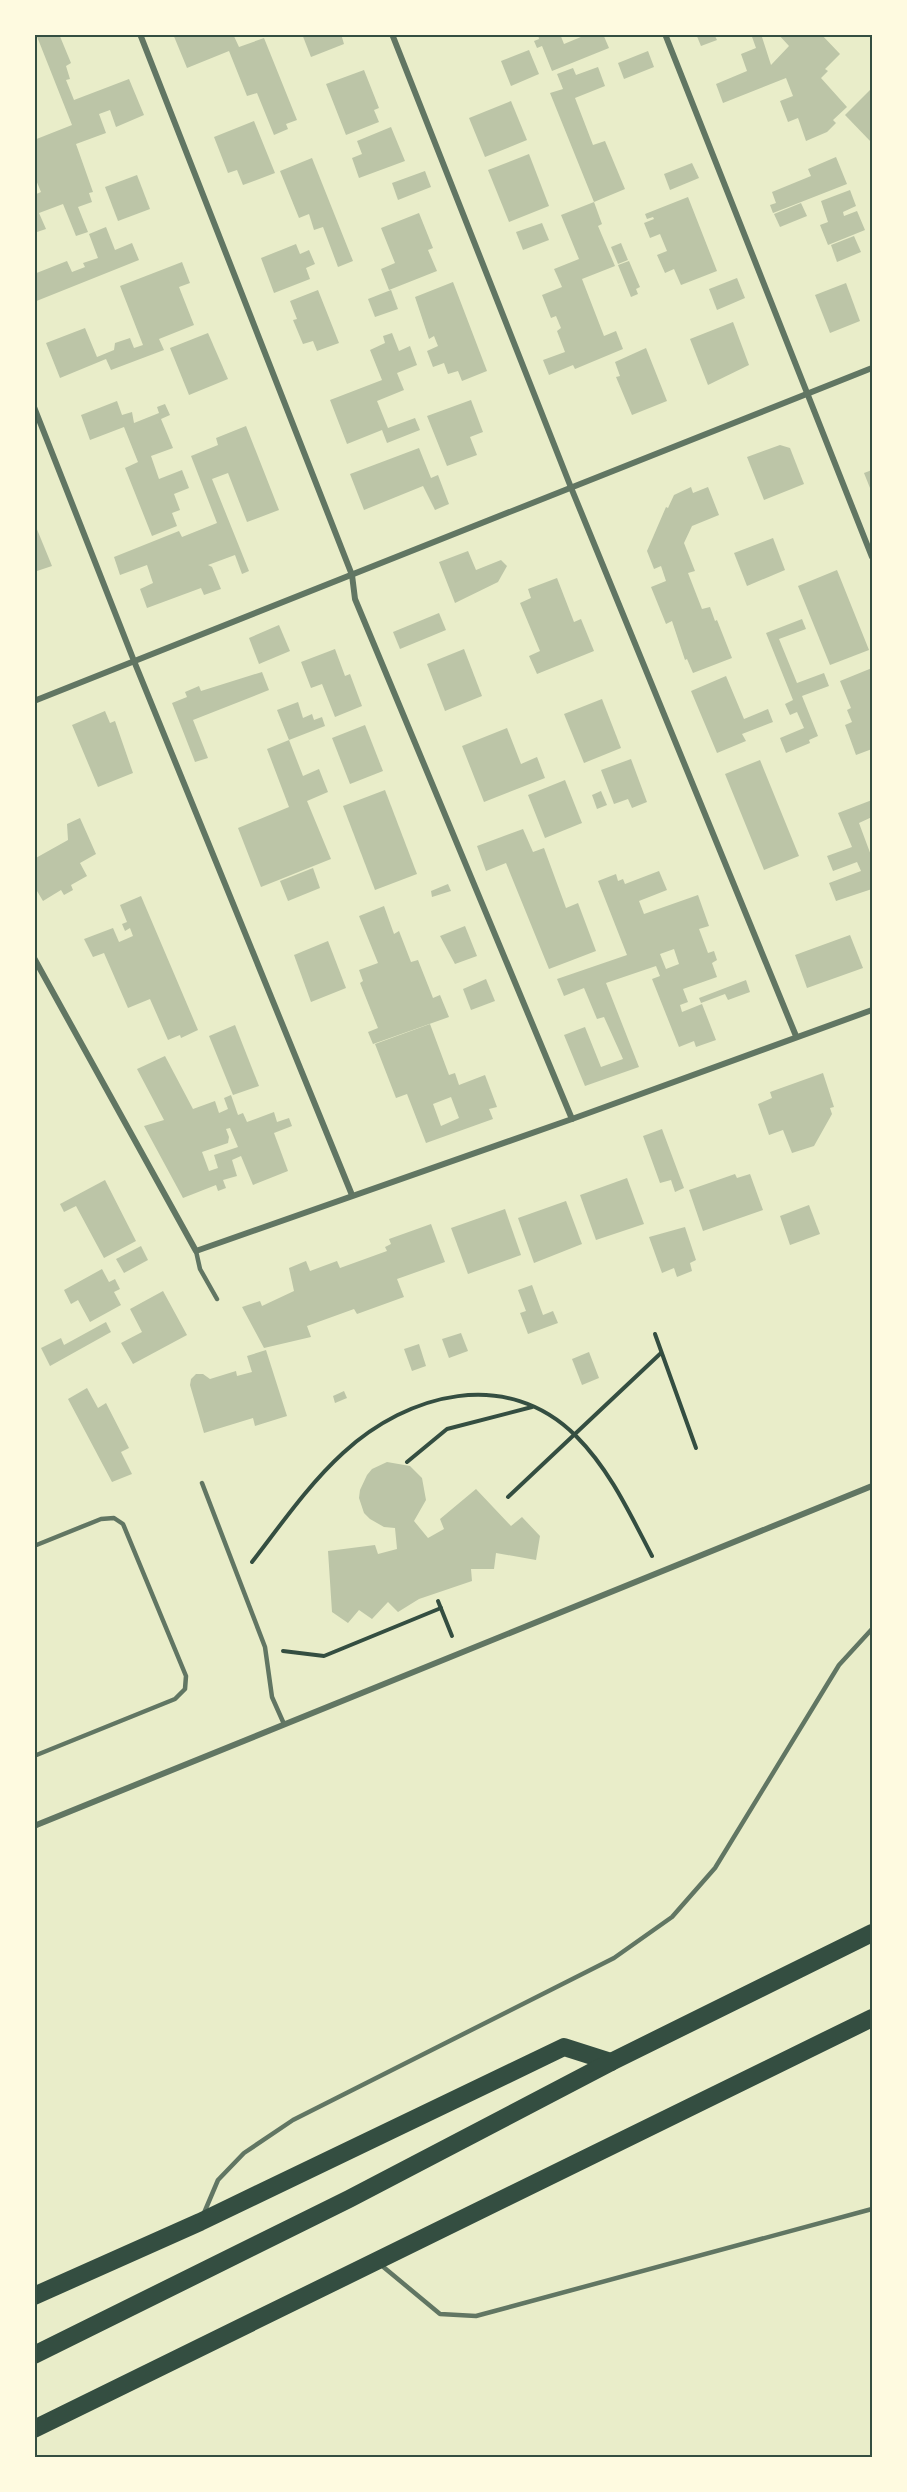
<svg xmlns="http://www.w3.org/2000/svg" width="907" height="2492" viewBox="0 0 907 2492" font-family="'PT Sans Narrow',sans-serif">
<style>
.building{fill:#bcc5a7;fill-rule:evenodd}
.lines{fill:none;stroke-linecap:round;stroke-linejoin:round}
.path{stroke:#344e41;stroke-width:4}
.service{stroke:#617663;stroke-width:4.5}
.minor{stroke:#617663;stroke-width:6}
.motorway{stroke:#344e41;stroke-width:18}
.neatline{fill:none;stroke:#344e41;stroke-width:2}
</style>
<rect width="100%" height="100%" fill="#e9edc9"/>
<g class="building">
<polygon points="36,34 59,34 71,63 66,66 70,79 66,80 74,100 129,79 144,115 116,127 110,110 99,114 106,133 76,144 93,192 89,193 92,202 78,207 88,232 76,236 63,204 39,213 46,229 34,233 34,195 41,192 34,175 34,140 72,125"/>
<polygon points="173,34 233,34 239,47 264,38 297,120 286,124 288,129 274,135 257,93 247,96 229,51 187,68"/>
<polygon points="302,34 341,34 344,44 311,57"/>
<polygon points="538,34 560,34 564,44 588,34 603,34 609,48 552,71 542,46 537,48 534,41 539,39"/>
<polygon points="696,34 719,34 715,36 717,40 701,46"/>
<polygon points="751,34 761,34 771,65 789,46 778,34 821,34 840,54 825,69 828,71 821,78 847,107 833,120 836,123 827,132 806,141 798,118 788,122 780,101 793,96 786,78 723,103 716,84 747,71 741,54 756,48"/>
<polygon points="529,50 539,74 511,86 501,61"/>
<polygon points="648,51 654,67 624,79 618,63"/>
<polygon points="598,67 605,86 575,98 593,145 605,141 625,189 594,202 550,93 563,89 557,74 573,68 576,75"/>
<polygon points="364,70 379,108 374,110 379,122 346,135 326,84"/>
<polygon points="872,88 872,143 845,115"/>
<polygon points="511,101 527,140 485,157 469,118"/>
<polygon points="254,121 275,173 243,185 237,170 228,173 214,137"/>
<polygon points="391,127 405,161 359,178 352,158 362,154 357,141"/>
<polygon points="529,154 549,206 509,222 488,170"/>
<polygon points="836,157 847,184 773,213 770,205 776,203 772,192 811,176 808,169"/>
<polygon points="312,158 353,261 338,267 323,227 314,230 309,214 299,218 280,171"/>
<polygon points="692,163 699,178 670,190 664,174"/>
<polygon points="425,171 431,187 398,200 392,183"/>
<polygon points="137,175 150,209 118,221 105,187"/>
<polygon points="850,190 856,206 843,212 844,216 857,211 865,230 828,245 820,225 828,222 821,201"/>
<polygon points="688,197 717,271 681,285 674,269 665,273 657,255 667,251 660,234 650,238 644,223 654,219 653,217 647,219 645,214"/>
<polygon points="594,202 602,224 598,226 615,266 582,279 604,336 616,331 623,349 575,369 573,365 549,375 543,360 565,352 557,331 561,328 556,316 551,318 542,295 562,287 554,269 579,259 561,215"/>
<polygon points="801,203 807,216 780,227 774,214"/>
<polygon points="419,213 433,248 428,250 437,271 389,290 381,269 395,263 381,228"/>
<polygon points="542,223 549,240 523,250 516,232"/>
<polygon points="106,227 115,250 132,243 139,260 34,302 34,274 67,261 72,272 85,267 83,263 98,258 89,234"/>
<polygon points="854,236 861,252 837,262 831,245"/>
<polygon points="621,243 628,260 618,264 611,247"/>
<polygon points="296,244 300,254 309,250 315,264 306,268 310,279 274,293 261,258"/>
<polygon points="629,261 640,287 636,289 638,294 631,297 618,265"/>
<polygon points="182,262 190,283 179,287 194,325 159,339 164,350 111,370 106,359 60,378 46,343 85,328 97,357 114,350 115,343 130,338 134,348 143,345 120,286"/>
<polygon points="737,278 745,298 717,310 709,289"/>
<polygon points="453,282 487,371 462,381 458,371 448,374 444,363 433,367 427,351 438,346 434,336 429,339 415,297"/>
<polygon points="846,283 860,321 830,333 815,295"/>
<polygon points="318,290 339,343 317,351 313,341 303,344 293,320 297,319 290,301"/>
<polygon points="391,290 398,309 375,317 368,299"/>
<polygon points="733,322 749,365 708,385 690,339"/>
<polygon points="208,333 228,379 189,395 170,348"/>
<polygon points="392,333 399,351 410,346 417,365 397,373 404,390 377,401 388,428 415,418 420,430 387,443 382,430 347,444 330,400 382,380 370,350 385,343 383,336"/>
<polygon points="646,348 667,401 632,415 616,377 620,376 615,362"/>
<polygon points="471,400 483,432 470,437 477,455 447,466 427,416"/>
<polygon points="117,401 122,415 132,412 134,423 159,413 157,407 165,404 170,415 161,419 173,448 151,456 159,479 182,470 189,488 174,494 180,510 172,513 177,526 152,536 125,468 138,462 124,427 90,440 81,415"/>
<polygon points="246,426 279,510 247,522 228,473 212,479 249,571 242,574 235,555 208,565 212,567 221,589 204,595 201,588 147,608 140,589 153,583 147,565 120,575 114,557 179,531 182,537 217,523 191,456 218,445 216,438"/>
<polygon points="780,445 790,448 804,484 764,500 747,457"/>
<polygon points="419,448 431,478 438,475 449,504 435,510 423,486 364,510 350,474"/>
<polygon points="872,470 872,493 864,473"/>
<polygon points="691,487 693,493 708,487 719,515 692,526 684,543 695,571 688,573 702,609 710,607 715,621 717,620 732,658 693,673 687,659 685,660 672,621 666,624 651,587 666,581 661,566 654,569 647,551 666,507 668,508 674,495"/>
<polygon points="34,522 52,566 34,572"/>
<polygon points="773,538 785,570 747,586 734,553"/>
<polygon points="468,551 476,570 501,560 507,566 498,582 455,603 439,562"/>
<polygon points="837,570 869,650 830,665 798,586"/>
<polygon points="557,578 574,622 581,619 594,651 537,674 529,656 540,651 520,603 531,598 528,589"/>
<polygon points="439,613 446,630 400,649 393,632"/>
<polygon points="802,619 806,629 779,639 797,683 824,673 829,686 802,696 818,736 809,740 810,743 786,753 780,738 804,728 797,712 790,715 785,704 793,700 766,633"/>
<polygon points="279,625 290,651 259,664 249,638"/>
<polygon points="335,649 345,676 350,674 362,706 335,717 322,684 311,688 301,662"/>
<polygon points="464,649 482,696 445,711 427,664"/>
<polygon points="872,668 872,749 856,755 845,725 852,722 847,710 851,708 840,681"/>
<polygon points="262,672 269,690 193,720 208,758 195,762 172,703 187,697 185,692 199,686 201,691"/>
<polygon points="726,676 744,719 768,709 773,722 742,734 746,741 717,753 691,691"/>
<polygon points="602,699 621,748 584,763 564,714"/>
<polygon points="298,702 303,718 312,714 314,720 322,717 325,726 289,740 277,710"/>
<polygon points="105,711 110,723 115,721 133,773 98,787 72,725"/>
<polygon points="365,725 383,771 350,784 332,738"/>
<polygon points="507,728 521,764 537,757 545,778 484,802 462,746"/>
<polygon points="289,740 303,776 319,769 328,792 307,801 331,859 261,887 238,828 289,807 267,749"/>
<polygon points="631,759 647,802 632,808 628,799 614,804 601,770"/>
<polygon points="760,760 799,856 764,870 725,774"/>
<polygon points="565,780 582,823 545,838 528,795"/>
<polygon points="385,790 417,874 375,890 343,806"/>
<polygon points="601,791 607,805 597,809 592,795"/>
<polygon points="872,800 872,817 859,823 872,858 872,889 836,901 829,883 861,871 857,862 833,871 827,856 852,847 838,813"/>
<polygon points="80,818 96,854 80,863 87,876 71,885 73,890 64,895 61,890 43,901 34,886 34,859 68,840 67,824"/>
<polygon points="523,829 533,852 544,848 566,908 578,903 596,951 549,969 506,863 486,871 477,846"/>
<polygon points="313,868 320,888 288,901 280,881"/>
<path d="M 659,871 L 667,890 L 639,901 L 644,914 L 698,895 L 709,926 L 699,929 L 708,953 L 714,951 L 717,960 L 712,963 L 717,977 L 683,989 L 688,1002 L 680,1005 L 682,1012 L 702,1004 L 716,1040 L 696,1047 L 694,1041 L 679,1047 L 652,979 L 660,976 L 656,966 L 606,983 L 639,1067 L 585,1086 L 564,1035 L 585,1027 L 601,1067 L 623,1059 L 604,1017 L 597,1019 L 584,988 L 564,996 L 557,979 L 627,955 L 598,881 L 616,874 L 618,881 L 623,879 L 625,884 ZM 674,949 L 679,964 L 666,969 L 660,954 Z"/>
<polygon points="448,884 451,891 432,897 431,891"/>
<polygon points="141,896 198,1030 181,1038 180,1035 168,1040 150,999 128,1008 104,953 93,957 84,939 113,928 119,942 133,936 130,928 125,931 122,924 127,922 120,905"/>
<polygon points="384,906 394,934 399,931 411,962 418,960 433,998 440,995 449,1017 373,1044 368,1032 378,1028 360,983 363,981 359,970 378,963 359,916"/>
<polygon points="465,926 477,956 455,964 440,936"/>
<polygon points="850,935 863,968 807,988 795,955"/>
<polygon points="328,941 346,988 311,1002 294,955"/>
<polygon points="486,979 495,1001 471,1010 463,989"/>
<polygon points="746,980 750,992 728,1000 725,994 701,1003 699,998"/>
<path d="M 430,1024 L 449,1075 L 455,1073 L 459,1085 L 485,1075 L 497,1107 L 489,1109 L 493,1119 L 426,1143 L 407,1094 L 396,1098 L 375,1044 ZM 451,1097 L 459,1118 L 441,1126 L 433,1104 Z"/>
<polygon points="235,1025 259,1086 233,1095 209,1036"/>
<path d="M 165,1056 L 193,1109 L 215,1101 L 219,1113 L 228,1109 L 224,1098 L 231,1095 L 238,1115 L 243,1113 L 247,1122 L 274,1112 L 277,1122 L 289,1118 L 292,1126 L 274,1133 L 288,1171 L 253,1185 L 241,1156 L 232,1160 L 237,1176 L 223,1180 L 226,1188 L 218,1191 L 216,1185 L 183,1198 L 144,1126 L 164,1120 L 137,1069 ZM 230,1128 L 238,1147 L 214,1155 L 218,1168 L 209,1171 L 202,1152 L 228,1143 L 229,1137 L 226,1129 Z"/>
<polygon points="823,1073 834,1107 830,1108 832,1114 814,1146 792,1153 783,1130 769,1135 758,1104 772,1098 770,1092"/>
<polygon points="662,1129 684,1188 675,1192 671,1180 660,1183 643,1136"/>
<polygon points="735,1174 737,1178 750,1174 763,1210 703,1231 689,1190"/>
<polygon points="627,1178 644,1224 596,1240 580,1195"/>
<polygon points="105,1180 136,1241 104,1258 76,1206 64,1212 60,1204"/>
<polygon points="566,1201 582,1244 534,1263 518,1218"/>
<polygon points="809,1205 820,1234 790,1245 780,1216"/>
<polygon points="505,1209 521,1255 468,1274 451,1228"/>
<polygon points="431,1224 445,1262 397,1279 404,1297 357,1314 354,1309 307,1326 311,1337 264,1348 242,1307 260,1301 262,1306 294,1291 289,1268 306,1261 310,1271 337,1261 340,1268 387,1251 385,1247 391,1244 389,1239"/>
<polygon points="685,1227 696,1260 690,1263 692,1271 677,1277 674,1268 662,1273 649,1237"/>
<polygon points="141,1246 148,1260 124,1273 116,1259"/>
<polygon points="102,1269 109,1282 115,1279 120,1289 114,1292 121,1305 90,1322 78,1300 71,1304 64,1290"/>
<polygon points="532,1285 543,1315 553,1311 558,1323 528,1334 520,1313 526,1311 518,1290"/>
<polygon points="163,1291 187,1335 133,1364 121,1343 142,1332 130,1309"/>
<polygon points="106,1322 111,1332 50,1366 41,1348 61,1338 64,1345"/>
<polygon points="461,1333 468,1351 449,1358 442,1339"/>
<polygon points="419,1344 426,1366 412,1371 404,1349"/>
<polygon points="266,1350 287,1416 255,1426 253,1418 204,1433 190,1385 191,1379 196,1374 203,1374 210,1379 236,1371 237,1376 252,1372 247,1356"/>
<polygon points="589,1352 599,1378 582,1385 572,1359"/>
<polygon points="87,1388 98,1408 106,1403 129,1448 121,1452 132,1474 112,1482 68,1399"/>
<polygon points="344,1391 347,1398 335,1403 333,1396"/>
<polygon points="387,1462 410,1466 422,1478 426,1500 414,1521 428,1538 444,1529 440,1519 476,1489 511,1526 522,1517 540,1536 536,1560 496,1553 494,1569 471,1569 472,1581 419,1599 398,1612 388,1602 372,1619 359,1610 348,1623 332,1612 328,1551 375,1545 378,1554 397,1549 395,1528 384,1527 370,1519 364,1513 359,1498 360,1490 367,1475 372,1469"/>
</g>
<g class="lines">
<g class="path">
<polyline points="655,1334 696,1448"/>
<polyline points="407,1462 447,1429 532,1407"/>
<polyline points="508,1497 661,1353"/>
<path d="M 252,1562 C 280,1526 308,1485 343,1453 C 408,1393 507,1367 576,1436 C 610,1470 630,1514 652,1556"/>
<polyline points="438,1601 452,1636"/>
<polyline points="283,1651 324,1656 441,1608"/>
</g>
<g class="service">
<polyline points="196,1251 200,1269 217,1299"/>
<polyline points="202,1483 265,1647 272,1697 284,1724"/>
<polyline points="34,1546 101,1519 114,1518 123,1524 186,1676 185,1689 175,1699 34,1756"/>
<polyline points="204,2213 218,2180 244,2153 293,2120 614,1958 672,1917 715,1868 839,1665 872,1629"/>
<polyline points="381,2265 440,2314 476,2316 872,2209"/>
</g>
<g class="minor">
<polyline points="140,34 352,575 355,599 572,1119"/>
<polyline points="392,34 572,490 796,1036"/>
<polyline points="665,34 872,557"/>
<polyline points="34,407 134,661 352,1195"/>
<polyline points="34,701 872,368"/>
<polyline points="34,958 196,1251 572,1119 872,1010"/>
<polyline points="34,1826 872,1486"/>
</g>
<g class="motorway">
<polyline points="34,2296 200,2222 564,2047 611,2062"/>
<polyline points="34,2355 349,2199 611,2062 872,1933"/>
<polyline points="34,2429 872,2018"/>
</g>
</g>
<rect width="907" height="2492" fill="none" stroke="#fefae0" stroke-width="72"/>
<rect x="36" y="36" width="835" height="2420" class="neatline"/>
</svg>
